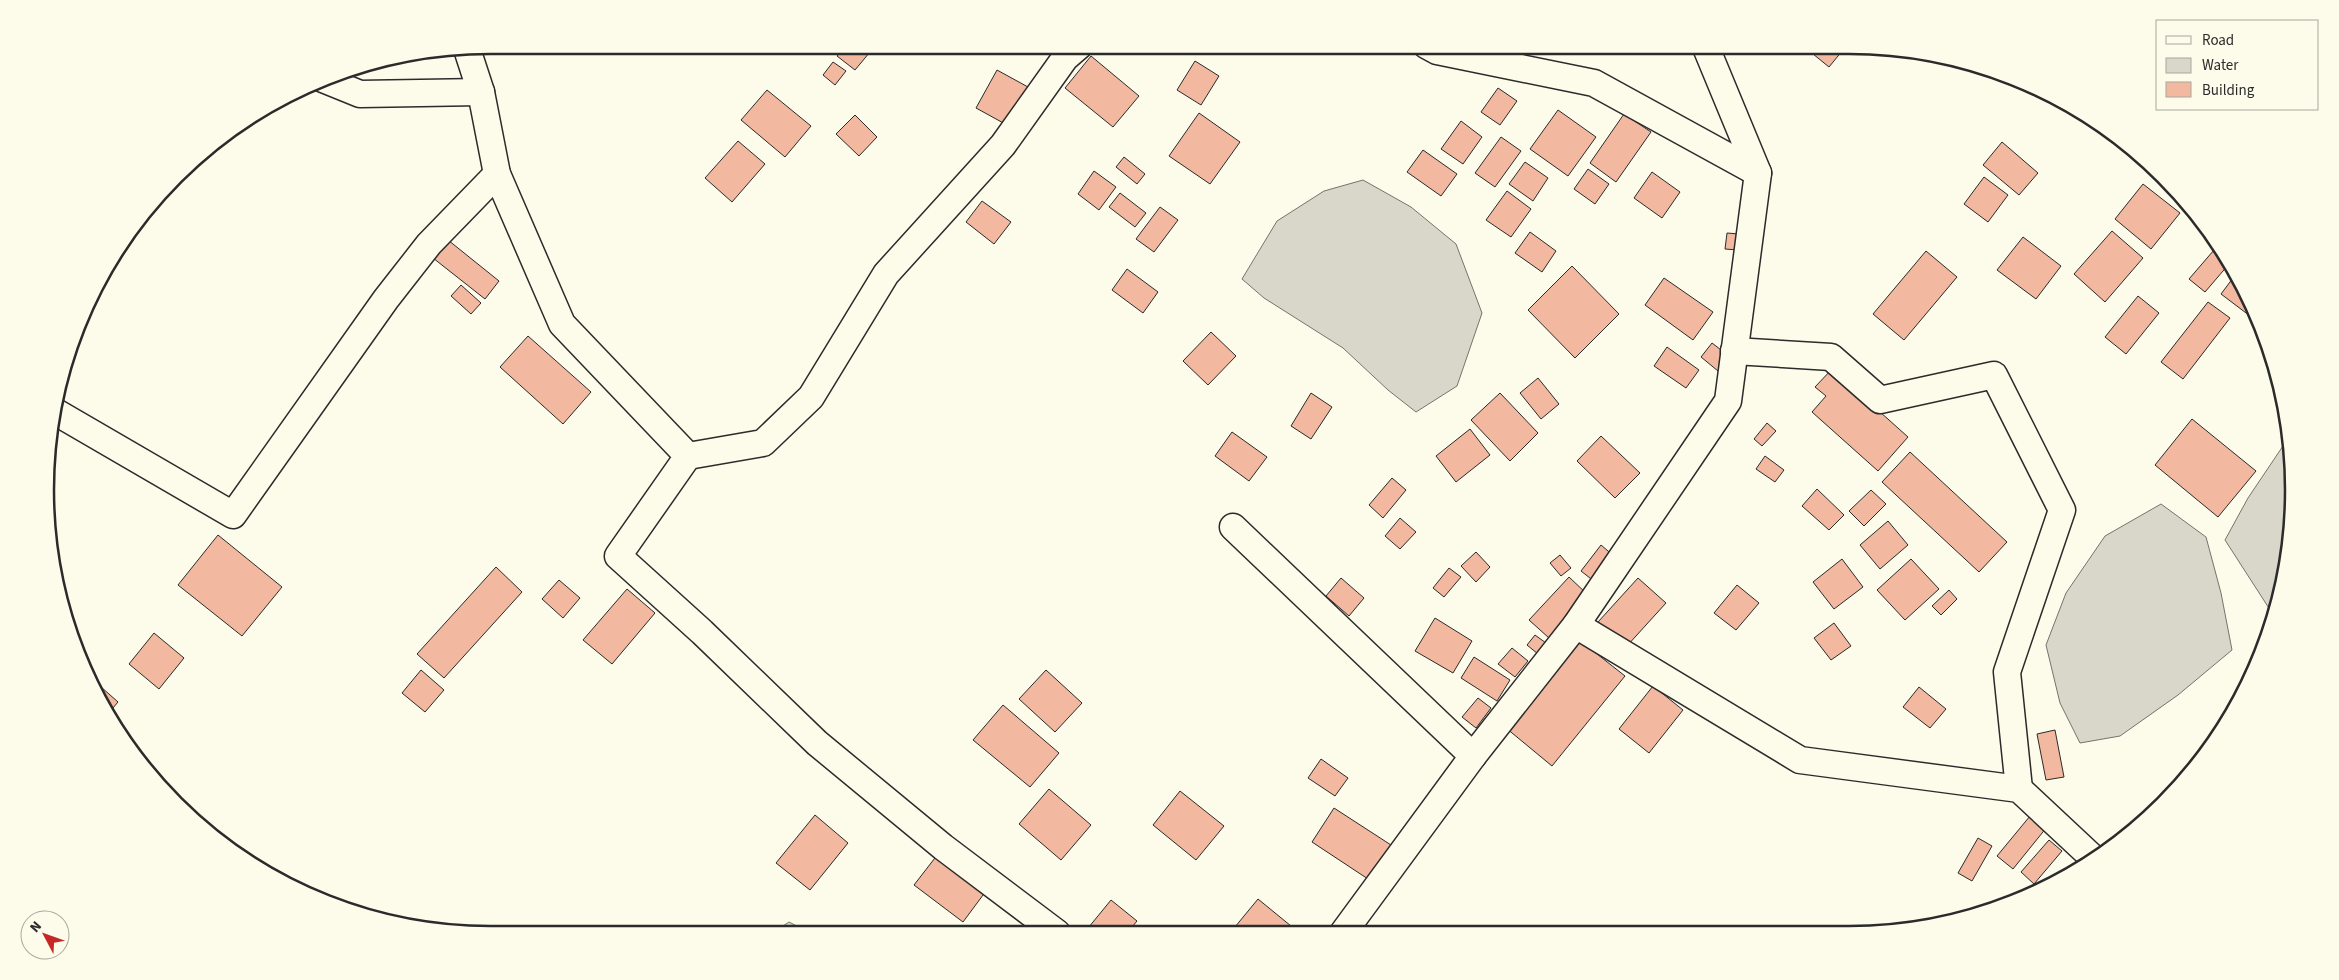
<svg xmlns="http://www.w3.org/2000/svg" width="2339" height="980" viewBox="0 0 2339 980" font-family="'Source Sans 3',sans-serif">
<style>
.water{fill:#d8d7c9;stroke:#74746e}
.building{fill:#f2b8a0;stroke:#2b2b2b}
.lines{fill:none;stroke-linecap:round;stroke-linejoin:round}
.street-casing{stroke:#2b2b2b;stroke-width:29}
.street{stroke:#fdfbea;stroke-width:26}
.rim{fill:none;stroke:#2b2b2b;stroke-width:2.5}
</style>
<rect width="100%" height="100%" fill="#fdfbea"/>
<g class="water">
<polygon points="1363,180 1411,207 1456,244 1482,313 1457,386 1416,412 1388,390 1343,348 1264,298 1242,279 1277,221 1324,191"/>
<polygon points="2289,437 2293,461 2290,548 2274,616 2225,540 2248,498"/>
<polygon points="2161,504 2206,537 2221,593 2232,650 2178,695 2120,736 2080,743 2060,703 2046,645 2066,593 2105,536"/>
<polygon points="789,922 812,934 771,934"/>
</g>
<g class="building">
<polygon points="846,45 861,45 870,52 855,70 837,56"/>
<polygon points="1802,45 1847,45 1829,67"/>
<polygon points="1091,56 1139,96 1113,127 1065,88"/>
<polygon points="1195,61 1219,76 1201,105 1177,90"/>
<polygon points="833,62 846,71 835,85 823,75"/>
<polygon points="997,70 1028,87 1007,125 976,108"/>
<polygon points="1498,88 1517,101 1500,125 1481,112"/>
<polygon points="767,90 811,126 785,157 741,120"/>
<polygon points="1558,110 1596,137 1568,176 1530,149"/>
<polygon points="1199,113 1240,142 1210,184 1169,156"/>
<polygon points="1624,114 1651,132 1616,182 1590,163"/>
<polygon points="855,115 877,137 859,156 836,134"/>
<polygon points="1461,121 1482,137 1463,164 1441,149"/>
<polygon points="1501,137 1521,151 1495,187 1475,173"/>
<polygon points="738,141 765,164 732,202 705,178"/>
<polygon points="2002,142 2038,173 2019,195 1983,165"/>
<polygon points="1423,150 1457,174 1441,196 1407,172"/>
<polygon points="1124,157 1145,174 1137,184 1116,167"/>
<polygon points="1525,162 1548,178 1533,201 1509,184"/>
<polygon points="1588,169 1609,184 1595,204 1574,189"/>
<polygon points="1094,171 1116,187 1099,210 1078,194"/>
<polygon points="1652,172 1680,192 1662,218 1634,198"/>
<polygon points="1984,177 2008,195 1988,222 1964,204"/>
<polygon points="2143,184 2180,213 2151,249 2115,219"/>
<polygon points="1507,191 1531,209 1511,237 1486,220"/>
<polygon points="1120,193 1146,213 1135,227 1109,207"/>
<polygon points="982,201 1011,222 994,244 966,222"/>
<polygon points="1160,207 1178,220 1154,252 1136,239"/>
<polygon points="2112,231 2143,258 2105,302 2074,274"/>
<polygon points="1530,232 1556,251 1542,272 1515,253"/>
<polygon points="1727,233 1739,234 1738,250 1725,249"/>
<polygon points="2023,237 2061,266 2036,299 1997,270"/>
<polygon points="448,240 499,281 485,299 433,258"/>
<polygon points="2214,250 2229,264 2205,292 2189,279"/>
<polygon points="1926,251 1957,277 1904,340 1873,314"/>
<polygon points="1572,266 1619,314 1575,358 1528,310"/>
<polygon points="1127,269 1158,292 1143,313 1112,290"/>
<polygon points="2236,274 2248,293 2257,316 2254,319 2221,294"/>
<polygon points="1664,278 1713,312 1693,340 1645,305"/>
<polygon points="461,285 481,303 471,314 451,296"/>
<polygon points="2138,296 2159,313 2126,354 2105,337"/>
<polygon points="2208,302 2230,318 2183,379 2161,362"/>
<polygon points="1211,332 1236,356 1208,385 1183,361"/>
<polygon points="528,336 591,392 563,424 500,367"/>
<polygon points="1712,343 1729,356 1718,371 1701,357"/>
<polygon points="1667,347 1699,370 1686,388 1654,366"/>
<polygon points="1832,369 1908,437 1878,471 1812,412 1826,396 1815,387"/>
<polygon points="1538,378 1559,404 1541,419 1520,393"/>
<polygon points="1311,393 1332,407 1311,439 1291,426"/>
<polygon points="1500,393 1538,433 1510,461 1471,420"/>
<polygon points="2192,419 2256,471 2218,517 2155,465"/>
<polygon points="1767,423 1776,431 1762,446 1754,439"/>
<polygon points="1470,429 1490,455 1456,482 1436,456"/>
<polygon points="1232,432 1267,457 1249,481 1215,456"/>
<polygon points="1601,436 1640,473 1615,498 1577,461"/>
<polygon points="1910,452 2007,542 1979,572 1882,482"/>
<polygon points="1765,456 1784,470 1775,482 1756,469"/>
<polygon points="1392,478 1406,490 1383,518 1369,505"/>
<polygon points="1817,489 1844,515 1829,530 1802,506"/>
<polygon points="1871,490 1886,504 1864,526 1849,511"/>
<polygon points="1400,518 1416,532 1400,549 1385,536"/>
<polygon points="1888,521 1908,545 1880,569 1860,545"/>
<polygon points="218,535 282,587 242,636 178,585"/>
<polygon points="1601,545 1615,557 1595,582 1581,571"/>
<polygon points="1476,552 1490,567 1476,582 1461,566"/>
<polygon points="1560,555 1571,568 1561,576 1550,563"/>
<polygon points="1842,559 1863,587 1834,609 1813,582"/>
<polygon points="1911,559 1939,589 1905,620 1877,590"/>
<polygon points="496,567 522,592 444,678 417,654"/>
<polygon points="1449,568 1461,577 1444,597 1433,588"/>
<polygon points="1569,577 1588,595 1549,638 1529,620"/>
<polygon points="1341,578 1364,598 1349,616 1326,596"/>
<polygon points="1638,578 1666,603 1626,647 1598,622"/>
<polygon points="559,580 580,598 563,618 542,599"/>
<polygon points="1737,585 1759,603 1736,630 1714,613"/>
<polygon points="627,589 655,613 612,664 583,640"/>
<polygon points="1949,590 1957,599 1941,615 1932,606"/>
<polygon points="1435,618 1472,641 1453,673 1415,651"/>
<polygon points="1834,623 1851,646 1831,660 1814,638"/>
<polygon points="154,633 184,658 159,689 129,664"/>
<polygon points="1535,635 1546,643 1538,654 1527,645"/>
<polygon points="1578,639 1625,676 1552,766 1506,728"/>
<polygon points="1512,648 1528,661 1515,677 1498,664"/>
<polygon points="1474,657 1510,680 1497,701 1461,678"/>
<polygon points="421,670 444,690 425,712 402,693"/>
<polygon points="1046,670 1082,703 1055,732 1019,699"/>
<polygon points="92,679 118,702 107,715 105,713"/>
<polygon points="1653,686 1683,710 1649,753 1619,729"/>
<polygon points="1919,687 1946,709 1930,728 1903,707"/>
<polygon points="1478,698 1491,708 1476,728 1462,717"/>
<polygon points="1003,705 1059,753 1030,787 973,740"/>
<polygon points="2055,730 2064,777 2046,780 2037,734"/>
<polygon points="1321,759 1348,778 1335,796 1308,778"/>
<polygon points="1049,789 1091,825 1061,860 1019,824"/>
<polygon points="1180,791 1224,826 1196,860 1153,825"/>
<polygon points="1334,808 1391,845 1368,879 1312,842"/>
<polygon points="2035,810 2051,822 2013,869 1997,856"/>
<polygon points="815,815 848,843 810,890 776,863"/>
<polygon points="1978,838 1992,846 1972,881 1958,873"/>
<polygon points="2049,840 2062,851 2034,884 2021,872"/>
<polygon points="938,854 986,891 963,922 914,885"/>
<polygon points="1258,899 1291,926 1285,933 1230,933"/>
<polygon points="1111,900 1137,921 1127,933 1084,933"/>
</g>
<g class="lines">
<g class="street-casing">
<g id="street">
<polyline points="1426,45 1437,51 1594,83 1758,173"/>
<polyline points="467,49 481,92 497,174 562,324 688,456 618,556 702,632 817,743 943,847 1057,933"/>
<polyline points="323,79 360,94 481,92"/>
<polyline points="1734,351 1831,357 1880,400 1994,375 2062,510 2007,672 2019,789"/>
<polyline points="54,411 233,515 386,299 429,244 497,174"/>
<polyline points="688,456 763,443 811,397 886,274 1003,145 1065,58 1080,45"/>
<polyline points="1233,527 1473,756"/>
<polyline points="1576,625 1800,760 2019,789 2093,858"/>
<polyline points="1343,933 1473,756 1576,625 1728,401 1758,173 1705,45"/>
</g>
</g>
<use href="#street" class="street"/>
</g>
<path d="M0 0H2339V980H0ZM490 54H1849A436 436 0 0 1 2285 490V490A436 436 0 0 1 1849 926H490A436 436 0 0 1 54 490V490A436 436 0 0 1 490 54Z" fill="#fdfbea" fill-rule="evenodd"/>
<path class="rim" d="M490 54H1849A436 436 0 0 1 2285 490V490A436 436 0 0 1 1849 926H490A436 436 0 0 1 54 490V490A436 436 0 0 1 490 54Z"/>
<rect x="2156" y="20" width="162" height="90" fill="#fdfbea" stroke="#a9a89e"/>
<rect x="2166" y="36" width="25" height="8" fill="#fdfbea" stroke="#a9a89e"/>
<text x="2202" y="45" font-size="15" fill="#2b2b2b">Road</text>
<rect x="2166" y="58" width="25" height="15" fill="#d8d7c9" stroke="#a9a89e"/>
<text x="2202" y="70" font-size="15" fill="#2b2b2b">Water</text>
<rect x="2166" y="82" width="25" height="15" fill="#f2b8a0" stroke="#a9a89e"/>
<text x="2202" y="95" font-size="15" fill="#2b2b2b">Building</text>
<g transform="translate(45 935) rotate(311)"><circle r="24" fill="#fdfbea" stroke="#a9a89e"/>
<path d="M0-4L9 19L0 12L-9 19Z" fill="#c62828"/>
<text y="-8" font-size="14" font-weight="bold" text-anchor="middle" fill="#2b2b2b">N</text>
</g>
</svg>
